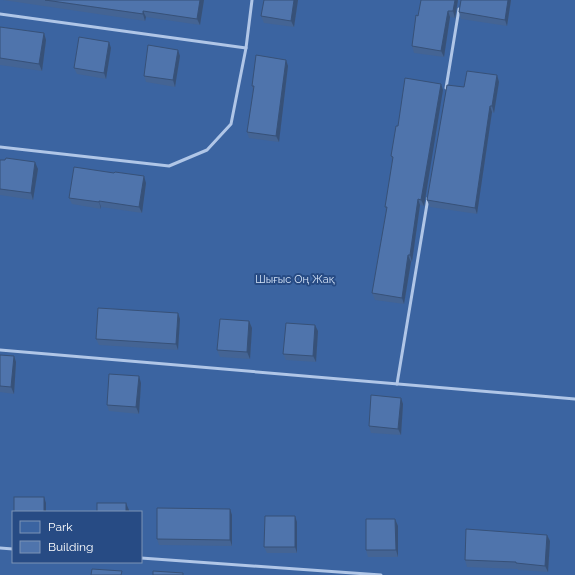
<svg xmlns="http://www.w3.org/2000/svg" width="575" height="575" viewBox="0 0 575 575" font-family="Raleway,sans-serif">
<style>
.green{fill:#3b64a1;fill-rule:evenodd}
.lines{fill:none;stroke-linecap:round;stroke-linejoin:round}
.service{stroke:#b0c6e7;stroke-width:3}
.wall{fill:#446494}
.shaded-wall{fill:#375178}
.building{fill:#4f74ac;stroke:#375178}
.labels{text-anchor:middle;stroke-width:4;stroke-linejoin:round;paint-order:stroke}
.park-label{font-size:11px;fill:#d4e2f6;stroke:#274b84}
</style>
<rect width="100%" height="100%" fill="#274b84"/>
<path class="green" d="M 0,0 L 575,0 L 575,575 L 0,575 ZM 13,512 L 141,512 L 141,562 L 13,562 Z"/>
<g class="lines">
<g class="service">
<polyline points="0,14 246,48"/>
<polyline points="446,88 459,9"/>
<polyline points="0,147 169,166 207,150 231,124 246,48 252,0"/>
<polyline points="0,350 575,399"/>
<polyline points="397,384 428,198"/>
<polyline points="0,548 13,549"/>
<polyline points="141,558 381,575"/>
</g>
</g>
<g class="wall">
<polygon points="3,0 204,0 200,25 146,17 145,21"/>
<polygon points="298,0 294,27 264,23 261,16"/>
<polygon points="421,0 458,0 455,18 450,17 444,57 414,53 412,46 418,16"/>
<polygon points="461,0 511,0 507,26 461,19 459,12"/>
<polygon points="0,27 44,33 46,40 42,71 0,65"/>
<polygon points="109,42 111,48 106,79 77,74 74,68"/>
<polygon points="180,56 175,87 146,82 144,76"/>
<polygon points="286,60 288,66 279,142 249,138 247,132 253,90 252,86"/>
<polygon points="497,75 499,82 494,113 492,112 477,214 430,207 427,200 464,87"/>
<polygon points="441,84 443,90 424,206 420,205 412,262 411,262 404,304 375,300 372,293 386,210 385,207 392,160 391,156 398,126"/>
<polygon points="0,160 38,169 33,200 0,195"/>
<polygon points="114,173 146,183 142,213 101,207 101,209 72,204 69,198"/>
<polygon points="178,313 180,319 178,350 99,345 96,339"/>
<polygon points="249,321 252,328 250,359 220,357 217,350"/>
<polygon points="318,331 316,362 286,360 283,354"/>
<polygon points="0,355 14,356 16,362 14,394 0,392"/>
<polygon points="141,383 139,414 109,411 107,405"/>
<polygon points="401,398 403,404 401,435 371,433 369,426"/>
<polygon points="230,509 232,515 232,546 159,545 157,539"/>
<polygon points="395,519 398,526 398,557 368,557 366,550"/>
<polygon points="297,522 297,553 267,553 264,547"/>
<polygon points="547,535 550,541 548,572 518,570 518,569 467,567 465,560"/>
</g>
<g class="shaded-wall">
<polygon points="200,0 204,0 200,25 197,19"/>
<polygon points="294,0 298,0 294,27 291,21"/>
<polygon points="455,0 458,0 455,18 453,11"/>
<polygon points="508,0 511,0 507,26 505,20"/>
<polygon points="143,11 146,17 145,21 143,14"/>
<polygon points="448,11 450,17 444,57 441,51"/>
<polygon points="44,33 46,40 42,71 39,64"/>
<polygon points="109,42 111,48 106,79 104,73"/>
<polygon points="178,50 180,56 175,87 173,80"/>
<polygon points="286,60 288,66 279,142 276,136"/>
<polygon points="497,75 499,82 494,113 492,106"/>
<polygon points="441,84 443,90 424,206 421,200"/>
<polygon points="490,106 492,112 477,214 475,208"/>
<polygon points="35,162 38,169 33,200 31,193"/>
<polygon points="144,176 146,183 142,213 139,207"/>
<polygon points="418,199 420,205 412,262 410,255"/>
<polygon points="99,201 101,207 101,209 99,202"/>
<polygon points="408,255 411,262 404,304 402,298"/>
<polygon points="178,313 180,319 178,350 176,344"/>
<polygon points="249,321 252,328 250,359 247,352"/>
<polygon points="315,325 318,331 316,362 313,356"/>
<polygon points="14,356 16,362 14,394 11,387"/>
<polygon points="139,376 141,383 139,414 136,407"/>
<polygon points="401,398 403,404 401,435 398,429"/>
<polygon points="44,497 46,503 46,512 44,512"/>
<polygon points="126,503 129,510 129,512 126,512"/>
<polygon points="230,509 232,515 232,546 230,540"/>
<polygon points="295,516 297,522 297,553 295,547"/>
<polygon points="395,519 398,526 398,557 396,550"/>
<polygon points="547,535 550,541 548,572 545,566"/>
</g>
<g class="building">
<polygon points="45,0 200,0 197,19 143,11 143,14"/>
<polygon points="264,0 294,0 291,21 261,16"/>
<polygon points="421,0 455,0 453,11 448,11 441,51 412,46 416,15 418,16"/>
<polygon points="461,0 508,0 505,20 459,12"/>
<polygon points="0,27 44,33 39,64 0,58"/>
<polygon points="79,37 109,42 104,73 74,68"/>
<polygon points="148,45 178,50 173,80 144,76"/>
<polygon points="256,55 286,60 276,136 247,132 254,86 252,86"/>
<polygon points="467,71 497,75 492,106 490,106 475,208 427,200 447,85 464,87"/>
<polygon points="405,78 441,84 421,200 418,199 410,255 408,255 402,298 372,293 387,207 385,207 393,157 391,156 396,126 398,126"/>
<polygon points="6,158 35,162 31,193 0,189 0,160 5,160"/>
<polygon points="74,167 114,173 115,172 144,176 139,207 99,201 99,202 69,198"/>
<polygon points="98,308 178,313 176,344 96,339"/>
<polygon points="220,319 249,321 247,352 217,350"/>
<polygon points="286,323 315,325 313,356 283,354"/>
<polygon points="0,355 14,356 11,387 0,386"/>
<polygon points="109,374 139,376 136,407 107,405"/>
<polygon points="371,395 401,398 398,429 369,426"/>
<rect x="14" y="497" width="30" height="15"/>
<rect x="97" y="503" width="29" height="9"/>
<polygon points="157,508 230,509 230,540 157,539"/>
<polygon points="265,516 295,516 295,547 264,547"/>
<polygon points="366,519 395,519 396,550 366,550"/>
<polygon points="466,529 547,535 545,566 516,563 516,562 465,560"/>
<polygon points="92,569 122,571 121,575 91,575"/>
<polygon points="153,571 183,573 183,575 153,575"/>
</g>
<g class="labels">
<g class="park-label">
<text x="295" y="283">Шығыс Оң Жақ</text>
</g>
</g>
<rect x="12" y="511" width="130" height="52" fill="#274b84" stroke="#7d93b5"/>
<rect x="20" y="521" width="20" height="12" fill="#3b64a1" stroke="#7d93b5"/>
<text x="48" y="531" font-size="12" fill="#ffffff">Park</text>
<rect x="20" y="541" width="20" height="12" fill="#4f74ac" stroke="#7d93b5"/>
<text x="48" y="551" font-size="12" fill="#ffffff">Building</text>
</svg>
